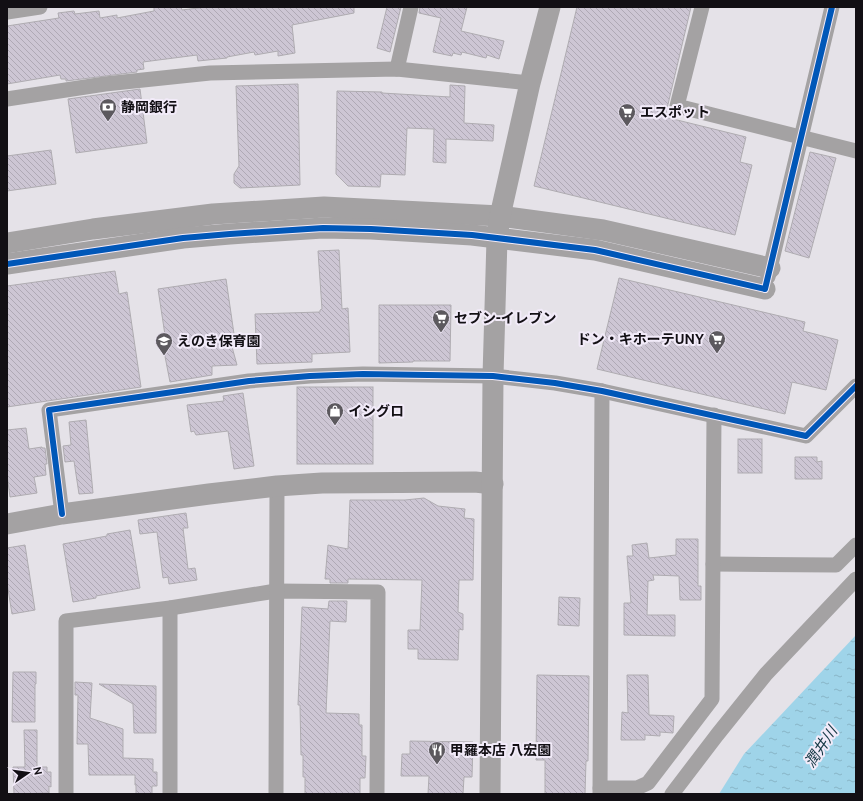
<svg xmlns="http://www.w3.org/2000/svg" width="863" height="801" viewBox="0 0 863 801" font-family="Ubuntu,'Noto Sans JP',sans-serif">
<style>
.water{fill:url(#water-ripples)}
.building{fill:url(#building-back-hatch);stroke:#afacb1}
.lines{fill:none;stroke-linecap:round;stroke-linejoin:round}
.street{stroke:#a4a2a3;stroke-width:15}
.secondary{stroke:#a4a2a3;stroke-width:21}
.cycleway-casing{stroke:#f2ebf9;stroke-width:8}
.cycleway{stroke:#0057b8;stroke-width:6}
.labels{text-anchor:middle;stroke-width:4;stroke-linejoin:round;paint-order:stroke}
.poi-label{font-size:14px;font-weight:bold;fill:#120f14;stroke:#f2ebf9;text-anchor:start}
.water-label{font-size:15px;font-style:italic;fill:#143844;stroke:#f2ebf9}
</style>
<defs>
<pattern id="water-ripples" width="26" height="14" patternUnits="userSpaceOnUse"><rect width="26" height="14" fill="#9fd4e9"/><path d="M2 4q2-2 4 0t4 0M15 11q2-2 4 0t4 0" fill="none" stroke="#88b5c7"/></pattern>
<pattern id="building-back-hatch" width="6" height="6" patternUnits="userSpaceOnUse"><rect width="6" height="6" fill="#cdc6d4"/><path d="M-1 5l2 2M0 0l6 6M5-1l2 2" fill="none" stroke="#afa9b5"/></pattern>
</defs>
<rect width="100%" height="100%" fill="#e5e2e8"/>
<polygon class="water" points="856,635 856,794 719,794 744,754"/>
<g class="building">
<polygon points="154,7 181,7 182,10 206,7 354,7 354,13 292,25 295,53 278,56 278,51 255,55 254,52 227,57 227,58 198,61 197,55 143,62 144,69 137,70 137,72 66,81 66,79 61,79 60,75 7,84 7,26 59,18 58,13 74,11 75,14 99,11 100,18 117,15 117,18 154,11"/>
<polygon points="387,7 401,7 390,52 377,48"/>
<polygon points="420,7 467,7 461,31 504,41 499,59 487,55 486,58 462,52 461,55 453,53 452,56 433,52 441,18 419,13"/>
<polygon points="577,7 691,7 665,117 746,137 740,162 752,165 735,235 534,186"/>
<polygon points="298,84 300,185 240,188 234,183 234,174 239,166 236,86"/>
<polygon points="450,85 465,86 464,123 494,125 493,141 446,139 446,163 433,162 434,129 407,128 405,175 381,174 380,187 348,186 336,174 337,91 382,92 382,93 450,97"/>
<polygon points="140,89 147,143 76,153 68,99"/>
<polygon points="51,150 56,184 7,191 7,156"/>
<polygon points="810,152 836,158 809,258 785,251"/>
<polygon points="339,250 342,309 348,308 350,352 312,354 312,362 257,364 255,314 320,312 320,310 322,309 318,251"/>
<polygon points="115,271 119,294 127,292 141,387 7,407 7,286"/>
<polygon points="619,278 805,322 803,331 838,340 826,390 792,382 785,414 597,369"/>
<polygon points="226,279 234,334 229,336 237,365 212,366 212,375 170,382 161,336 165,335 158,289"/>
<polygon points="379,305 451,305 450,361 413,361 413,362 379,363"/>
<rect x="297" y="387" width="76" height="77"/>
<polygon points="243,393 254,466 234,469 228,431 196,435 194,431 191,432 187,405 224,401 223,396"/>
<polygon points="86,420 93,493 79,494 74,461 65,462 63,446 71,445 69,422"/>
<polygon points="26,428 29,449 42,447 42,448 45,448 47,464 45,464 46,475 34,477 37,493 10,497 7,475 7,430"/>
<rect x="738" y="439" width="24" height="34"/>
<polygon points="795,457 817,457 817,462 822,461 822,479 795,479"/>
<polygon points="424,498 438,506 465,509 464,518 474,519 473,580 459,580 458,612 463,614 463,630 459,629 458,660 418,659 418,649 408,649 408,630 420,630 422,580 348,579 348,583 330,583 330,579 325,579 328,545 348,549 350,500 405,500"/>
<polygon points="186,513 188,528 183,528 188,569 195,568 197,580 169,584 168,577 163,578 157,532 140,534 138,520"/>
<polygon points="130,530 140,588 96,596 96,598 73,602 63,544 107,536 107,534"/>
<polygon points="676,539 698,539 698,586 701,586 701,600 680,600 679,576 653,575 654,580 648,581 647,615 675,615 675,636 624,635 624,603 631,603 627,556 633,556 632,545 647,543 649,558 676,555"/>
<polygon points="25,545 35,610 12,614 7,583 7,548"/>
<polygon points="559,597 580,598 579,626 558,625"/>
<polygon points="329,601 347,601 346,622 330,621 326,713 359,714 359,725 362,725 362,756 366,756 365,778 360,778 360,794 305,794 305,777 303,777 303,755 301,755 300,705 298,705 302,607 328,609"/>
<polygon points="13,672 36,672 36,684 35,684 35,722 12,722"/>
<polygon points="537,675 589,676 588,761 586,761 585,794 545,794 545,760 536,760"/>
<polygon points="627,675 648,675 649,715 674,716 673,733 660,732 660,736 645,735 645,740 621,740 622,712 628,713"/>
<polygon points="75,682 92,683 90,718 123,729 123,758 153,759 153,772 157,772 157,786 152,786 152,794 136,794 136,785 135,785 135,775 89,775 88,744 77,744 78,695 75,695"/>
<polygon points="99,684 156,686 156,733 134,733 133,704"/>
<polygon points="24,730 37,730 37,767 47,767 47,772 51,772 51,787 49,786 49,793 14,794 13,767 25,767"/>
<polygon points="410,741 473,742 472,777 464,777 463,794 428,794 429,776 401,776 402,754 410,754"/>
</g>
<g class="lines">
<g class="street">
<polyline points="702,7 677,106 856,151"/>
<polyline points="7,12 40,7"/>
<polyline points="397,69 411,7"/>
<polyline points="7,99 105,84 210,73 397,69 530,83"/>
<polyline points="768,277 832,7"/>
<polyline points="62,514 49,410 249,381 310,376 363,374 493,376 555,383 602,391 806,436 856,386"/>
<polyline points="713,564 836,565 856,545"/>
<polyline points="600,788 637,788 648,783 712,699 714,415"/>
<polyline points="66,794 66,621 170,608 276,591 378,592 377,794"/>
<polyline points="170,794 170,608"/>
<polyline points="276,794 277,486"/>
<polyline points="600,794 602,391"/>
<polyline points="672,794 717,735 766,674 856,579"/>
</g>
<g class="secondary">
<polyline points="7,243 93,229 213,214 324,207 500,216 603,230 770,268"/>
<polyline points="7,264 183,238 230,234 323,228 371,229 472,235 595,250 765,289"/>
<polyline points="7,524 62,514 209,494 277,486 322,483 475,482 493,484"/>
<polyline points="490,794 493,376 497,239 500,216 530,83 550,7"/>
</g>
<g class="cycleway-casing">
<g id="cycleway">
<polyline points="7,264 183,238 230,234 323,228 371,229 472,235 595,250 765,289 832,7"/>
<polyline points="62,514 49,410 249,381 310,376 363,374 493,376 555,383 602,391 806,436 856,386"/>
</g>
</g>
<use href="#cycleway" class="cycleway"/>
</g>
<defs>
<g id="bank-pin" transform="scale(0.9)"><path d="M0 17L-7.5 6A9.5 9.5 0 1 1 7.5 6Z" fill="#5c595e" stroke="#f2ebf9"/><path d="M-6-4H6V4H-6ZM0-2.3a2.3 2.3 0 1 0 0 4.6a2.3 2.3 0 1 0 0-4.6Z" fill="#fff"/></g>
<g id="supermarket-pin" transform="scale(0.9)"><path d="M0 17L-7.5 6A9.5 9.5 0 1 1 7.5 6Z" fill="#5c595e" stroke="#f2ebf9"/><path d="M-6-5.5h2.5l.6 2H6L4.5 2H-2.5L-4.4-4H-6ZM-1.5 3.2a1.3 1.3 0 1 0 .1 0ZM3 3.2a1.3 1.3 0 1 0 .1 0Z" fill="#fff"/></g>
<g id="school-pin" transform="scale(0.9)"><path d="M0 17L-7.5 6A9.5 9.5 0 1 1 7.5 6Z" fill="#5c595e" stroke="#f2ebf9"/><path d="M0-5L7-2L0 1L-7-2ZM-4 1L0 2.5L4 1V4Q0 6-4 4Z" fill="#fff"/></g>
<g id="shop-pin" transform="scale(0.9)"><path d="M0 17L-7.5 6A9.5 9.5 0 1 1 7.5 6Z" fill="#5c595e" stroke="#f2ebf9"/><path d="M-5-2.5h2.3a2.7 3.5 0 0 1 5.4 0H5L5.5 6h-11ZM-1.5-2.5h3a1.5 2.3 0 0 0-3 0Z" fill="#fff"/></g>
<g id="restaurant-pin" transform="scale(0.9)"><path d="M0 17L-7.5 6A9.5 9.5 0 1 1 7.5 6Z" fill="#5c595e" stroke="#f2ebf9"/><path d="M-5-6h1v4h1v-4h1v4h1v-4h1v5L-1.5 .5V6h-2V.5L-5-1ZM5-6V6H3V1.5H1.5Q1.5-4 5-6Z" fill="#fff"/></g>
</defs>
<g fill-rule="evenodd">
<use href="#bank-pin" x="108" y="107"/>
<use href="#supermarket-pin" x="627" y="112"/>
<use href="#supermarket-pin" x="441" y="318"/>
<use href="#supermarket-pin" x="717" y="339"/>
<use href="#school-pin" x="164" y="341"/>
<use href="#shop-pin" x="335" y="411"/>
<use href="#restaurant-pin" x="437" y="750"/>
</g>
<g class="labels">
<g class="poi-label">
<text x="121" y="112">静岡銀行</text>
<text x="640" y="117">エスポット</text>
<text x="454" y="323">セブン-イレブン</text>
<text x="704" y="344" text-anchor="end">ドン・キホーテUNY</text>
<text x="177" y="346">えのき保育園</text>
<text x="348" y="416">イシグロ</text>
<text x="450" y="755">甲羅本店 八宏園</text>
</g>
<g class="water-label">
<text transform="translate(821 747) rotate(-56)" y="5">潤井川</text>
</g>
</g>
<rect width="863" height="801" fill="none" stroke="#120f14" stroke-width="16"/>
<g transform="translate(28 773) rotate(77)" stroke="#f2ebf9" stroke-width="3" paint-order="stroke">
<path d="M0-3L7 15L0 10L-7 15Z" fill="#120f14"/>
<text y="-6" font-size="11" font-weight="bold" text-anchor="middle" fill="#120f14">N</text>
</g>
</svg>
